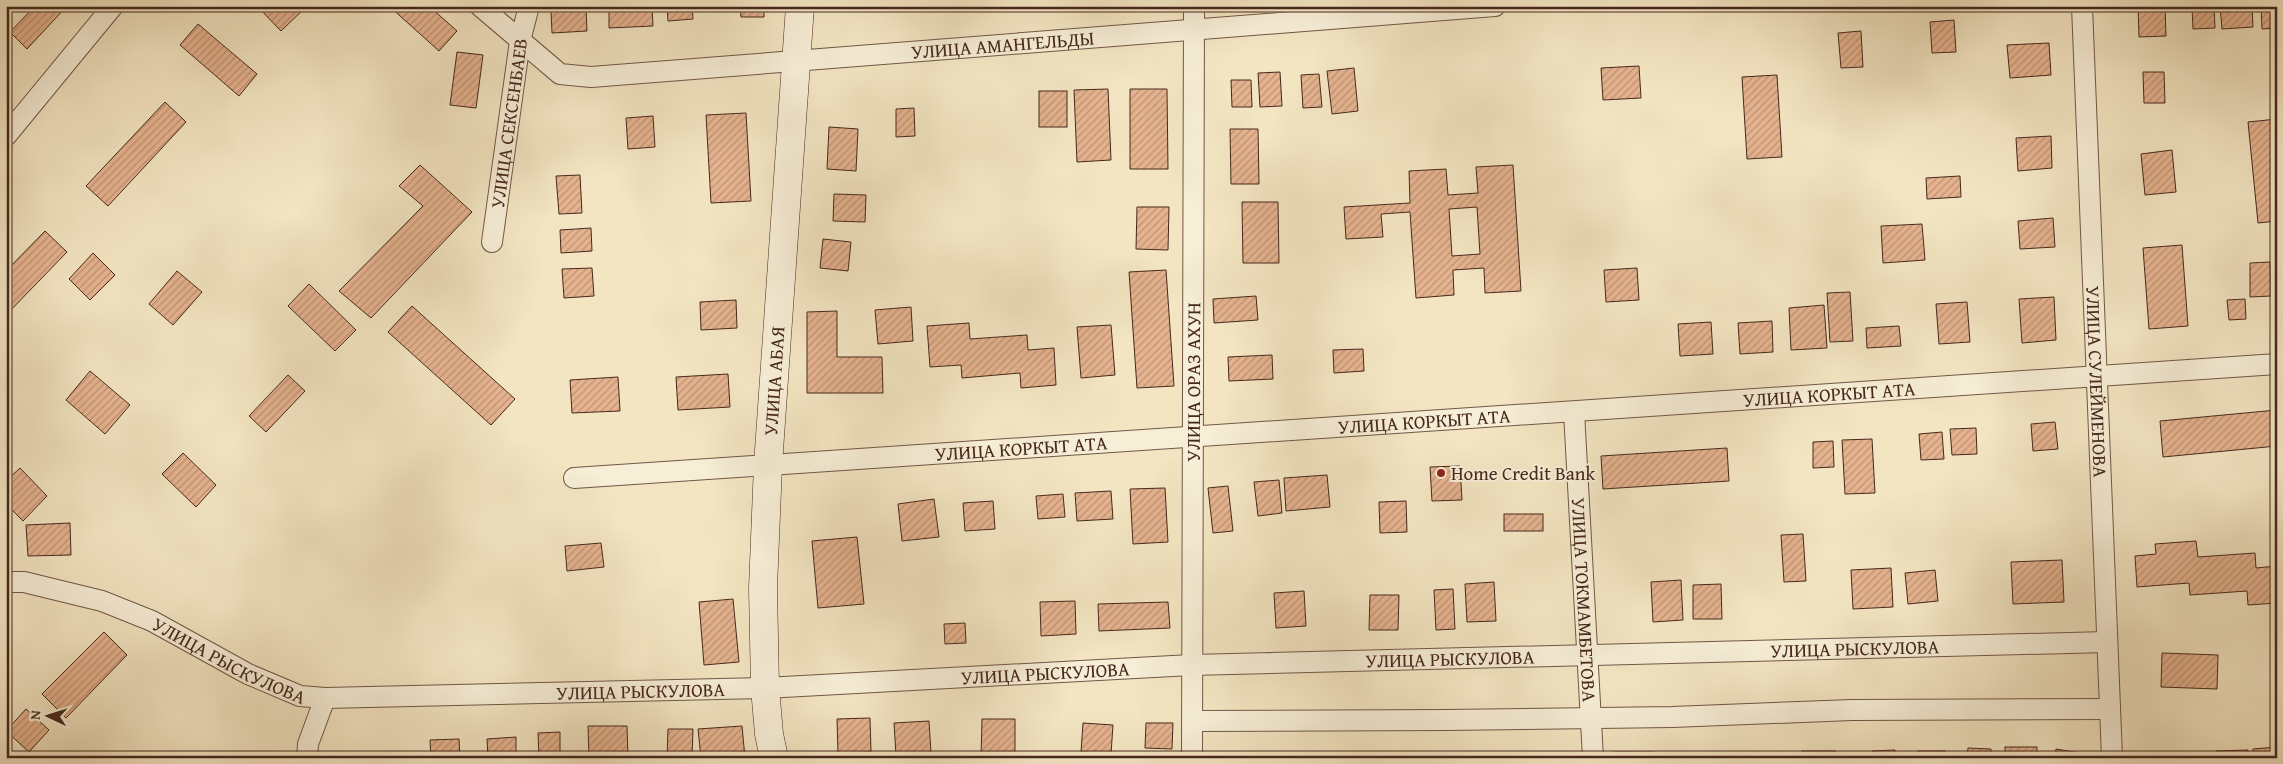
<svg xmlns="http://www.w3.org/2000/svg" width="2283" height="764" viewBox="0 0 2283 764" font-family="'Gentium Book Plus',serif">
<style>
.building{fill:url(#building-hatch);stroke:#46281c;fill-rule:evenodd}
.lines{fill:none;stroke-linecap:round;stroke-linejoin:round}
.street-casing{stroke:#715746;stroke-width:22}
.secondary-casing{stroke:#46281c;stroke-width:29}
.street{stroke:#f7eed7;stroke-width:20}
.secondary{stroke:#f7eed7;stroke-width:28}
.poi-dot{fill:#8f2418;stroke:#f7eed7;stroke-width:2}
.labels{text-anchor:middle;stroke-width:4;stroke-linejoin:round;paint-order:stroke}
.street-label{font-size:19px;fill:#46281c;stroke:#f7eed7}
.poi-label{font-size:19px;fill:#46281c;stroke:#f7eed7;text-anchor:start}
</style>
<defs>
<pattern id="building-hatch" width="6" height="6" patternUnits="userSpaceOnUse" patternTransform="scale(1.25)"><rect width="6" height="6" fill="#e6b38f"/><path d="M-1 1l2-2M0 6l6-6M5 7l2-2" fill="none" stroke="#bc9274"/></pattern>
</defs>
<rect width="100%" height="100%" fill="#f3e5c2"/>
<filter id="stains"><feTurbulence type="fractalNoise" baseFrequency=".004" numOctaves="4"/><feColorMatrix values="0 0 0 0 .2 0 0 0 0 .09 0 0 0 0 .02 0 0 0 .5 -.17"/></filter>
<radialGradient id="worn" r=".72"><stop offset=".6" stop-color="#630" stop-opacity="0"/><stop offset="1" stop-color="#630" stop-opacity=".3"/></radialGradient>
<g class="building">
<polygon points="35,6 67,6 27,49 10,32"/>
<polygon points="257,6 307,6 281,31"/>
<polygon points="389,6 429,6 457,31 439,51"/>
<polygon points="609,6 652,6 653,26 609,28"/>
<polygon points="667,6 692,6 693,19 668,21"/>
<polygon points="740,6 764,6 764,17 741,17"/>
<polygon points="844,6 875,6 875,8 844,9"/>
<polygon points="2138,6 2165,6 2166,36 2139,37"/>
<polygon points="2192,6 2214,6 2215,28 2193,29"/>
<polygon points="2220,6 2252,6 2253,27 2222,29"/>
<polygon points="2261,6 2277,6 2277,28 2262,29"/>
<polygon points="586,7 587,31 552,33 551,10"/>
<polygon points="1954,20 1956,52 1932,53 1930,22"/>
<polygon points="198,24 257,74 239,96 180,45"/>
<polygon points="1861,31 1863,67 1841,68 1838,33"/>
<polygon points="2049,43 2051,75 2010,78 2007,45"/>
<polygon points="457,52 483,55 476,108 450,105"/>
<polygon points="1639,66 1641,98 1603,100 1601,68"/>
<polygon points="1354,68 1358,111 1332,114 1327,71"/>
<polygon points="1280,72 1282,106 1260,107 1258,73"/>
<polygon points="2143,72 2164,72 2165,103 2144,103"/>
<polygon points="1319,74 1322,107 1303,108 1301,75"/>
<polygon points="1777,75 1782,157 1747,159 1742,77"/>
<polygon points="1231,80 1251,80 1252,107 1232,107"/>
<polygon points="1108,89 1111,160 1077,162 1074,90"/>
<polygon points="1130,89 1167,89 1168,169 1130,169"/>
<rect x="1039" y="91" width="28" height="36"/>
<polygon points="165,102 186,122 108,206 86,186"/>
<polygon points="914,108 915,136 896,137 896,109"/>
<polygon points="746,113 751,201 711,203 706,115"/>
<polygon points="653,116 655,147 628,149 626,118"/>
<polygon points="2277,119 2277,221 2258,223 2248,122"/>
<polygon points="829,127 858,129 856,171 827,169"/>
<polygon points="1230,129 1258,129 1259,184 1231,184"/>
<polygon points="2051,136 2052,168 2018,171 2016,138"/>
<polygon points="2172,150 2176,192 2145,195 2141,154"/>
<polygon points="420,165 472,212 371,318 339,291 423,206 399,186"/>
<path d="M 1513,165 L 1521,291 L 1485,293 L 1484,268 L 1453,270 L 1454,295 L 1416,298 L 1410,212 L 1381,214 L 1383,237 L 1346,239 L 1344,207 L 1410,203 L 1409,171 L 1446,169 L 1448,195 L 1478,193 L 1476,167 ZM 1477,207 L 1480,254 L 1452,256 L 1449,209 Z"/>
<polygon points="580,175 582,213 559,214 556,176"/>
<polygon points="1960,176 1961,197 1927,199 1926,178"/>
<polygon points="834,194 866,195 865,222 833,221"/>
<polygon points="1242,202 1278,202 1279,263 1243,263"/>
<polygon points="1137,207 1169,207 1168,250 1136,249"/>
<polygon points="2053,218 2055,247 2020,249 2018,221"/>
<polygon points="1922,224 1925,260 1883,263 1881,226"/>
<polygon points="591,228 592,251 561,253 560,230"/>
<polygon points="45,231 67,252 6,315 6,271"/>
<polygon points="823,239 851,242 848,271 820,268"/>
<polygon points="2182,245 2188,326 2149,329 2143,248"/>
<polygon points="93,253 115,275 90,300 69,279"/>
<polygon points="2270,262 2271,296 2250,297 2250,263"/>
<polygon points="592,268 594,296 564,298 562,269"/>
<polygon points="1637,268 1639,300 1606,302 1604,270"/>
<polygon points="1166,270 1174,386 1137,388 1129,272"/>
<polygon points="177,271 202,292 173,325 149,304"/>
<polygon points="309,284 356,330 335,351 288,306"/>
<polygon points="1850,292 1853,341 1830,342 1827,293"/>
<polygon points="1256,296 1258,320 1214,323 1213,299"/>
<polygon points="2054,297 2056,340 2022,343 2019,299"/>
<polygon points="2245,299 2246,319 2229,320 2227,300"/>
<polygon points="736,300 737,328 701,330 700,302"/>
<polygon points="1967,302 1970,342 1939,344 1936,304"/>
<polygon points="1824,305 1827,348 1791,350 1789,308"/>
<polygon points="412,306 515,399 491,425 388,332"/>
<polygon points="911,307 913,341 878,344 875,310"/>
<polygon points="837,311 837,357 882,357 883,393 807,393 807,312"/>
<polygon points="1772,321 1773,352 1740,354 1738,323"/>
<polygon points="1711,322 1713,354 1680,356 1678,324"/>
<polygon points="969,323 970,339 1027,335 1028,350 1054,348 1056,385 1021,388 1020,373 962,378 961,365 930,367 927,326"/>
<polygon points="1111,325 1115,375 1081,378 1077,327"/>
<polygon points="1899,326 1901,346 1867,348 1866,328"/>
<polygon points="1363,349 1364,371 1334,373 1333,350"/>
<polygon points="1272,355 1273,379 1229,381 1228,357"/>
<polygon points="90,371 130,405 105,434 66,400"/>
<polygon points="728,374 730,407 678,410 676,377"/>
<polygon points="288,375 305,391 266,432 249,416"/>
<polygon points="618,377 620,411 572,413 570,380"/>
<polygon points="2277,410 2277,446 2163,457 2160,421"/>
<polygon points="2055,422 2058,449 2033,451 2031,424"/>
<polygon points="1976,428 1977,454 1952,455 1950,429"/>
<polygon points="1942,432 1944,459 1921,460 1919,434"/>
<polygon points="1872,439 1875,493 1845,494 1842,440"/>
<polygon points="1833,441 1834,467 1813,468 1813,442"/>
<polygon points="1727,448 1729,481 1603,489 1601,456"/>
<polygon points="183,453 216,485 196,507 162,474"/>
<polygon points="1460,466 1462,500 1432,501 1430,467"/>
<polygon points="20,468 47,496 23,521 6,504 6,481"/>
<polygon points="1327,475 1330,507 1286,511 1284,478"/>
<polygon points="1279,480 1282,513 1258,516 1254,482"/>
<polygon points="1228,486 1233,531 1213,533 1208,488"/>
<polygon points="1165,488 1168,542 1133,544 1130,489"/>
<polygon points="1111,491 1113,519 1077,521 1075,493"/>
<polygon points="1063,494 1065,517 1038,519 1036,496"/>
<polygon points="934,499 939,537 902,541 898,504"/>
<polygon points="993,501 995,529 965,531 963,503"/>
<polygon points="1406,501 1407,532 1380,533 1379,502"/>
<rect x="1504" y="514" width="39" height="17"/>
<polygon points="70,523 71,555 28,556 26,525"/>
<polygon points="1803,534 1806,581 1784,582 1781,535"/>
<polygon points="857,537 864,604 818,608 812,541"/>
<polygon points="2196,541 2198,557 2255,553 2256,568 2277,566 2277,603 2248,605 2247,591 2190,595 2189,583 2137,587 2135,556 2156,554 2155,544"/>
<polygon points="601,543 604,567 567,571 565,546"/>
<polygon points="2062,560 2064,602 2013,604 2011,562"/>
<polygon points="1891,568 1893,607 1853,609 1851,570"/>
<polygon points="1935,570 1938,601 1908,604 1905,573"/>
<polygon points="1681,580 1683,620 1653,622 1651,582"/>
<polygon points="1494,582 1496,621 1467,622 1465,584"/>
<polygon points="1721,584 1722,619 1693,619 1693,585"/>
<polygon points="1453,589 1455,629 1436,630 1434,590"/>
<polygon points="1304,591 1306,626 1276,628 1274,593"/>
<polygon points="1370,595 1399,595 1398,630 1369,630"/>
<polygon points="733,599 739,662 704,665 699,602"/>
<polygon points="1075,601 1076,634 1041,636 1040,602"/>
<polygon points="1168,602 1170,628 1099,631 1098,604"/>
<polygon points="965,623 966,643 945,644 944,624"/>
<polygon points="104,632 127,655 66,718 42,694"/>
<polygon points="2162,653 2218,655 2217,689 2161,687"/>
<polygon points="26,709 49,730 29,752 6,731"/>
<polygon points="870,718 871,752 838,753 837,719"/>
<polygon points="982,719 1015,719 1015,758 981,758"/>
<polygon points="929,721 931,753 896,755 894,723"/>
<polygon points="1083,723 1113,725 1111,754 1081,752"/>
<polygon points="1146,723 1173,723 1172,749 1145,748"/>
<polygon points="588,726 627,726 628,758 589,758"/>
<polygon points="742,726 745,758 701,758 698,729"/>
<polygon points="668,729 693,729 692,758 667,758"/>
<polygon points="560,732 560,758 539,758 538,733"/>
<polygon points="516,737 516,758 488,758 487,739"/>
<polygon points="459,739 460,758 431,758 430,740"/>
<rect x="2005" y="747" width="32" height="11"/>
<polygon points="2277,747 2277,758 2253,758 2253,749"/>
<polygon points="1968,748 1991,749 1991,758 1967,758"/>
<polygon points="2056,749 2086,754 2085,758 2055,758"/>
<polygon points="1895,750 1895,758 1873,758 1872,751"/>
<polygon points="2248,750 2248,758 2216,758 2216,751"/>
<rect x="1802" y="751" width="33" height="7"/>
<rect x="1918" y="751" width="27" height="7"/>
<polygon points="1613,752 1654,752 1653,758 1613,758"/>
<polygon points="399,753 424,755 424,758 398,758"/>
<polygon points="2179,754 2180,758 2147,758 2147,755"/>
</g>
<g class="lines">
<g class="street-casing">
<g id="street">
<path id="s1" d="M 480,6 L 560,74 L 591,77 L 1495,6"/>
<path id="s2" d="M 2082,6 L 2112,758"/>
<polyline points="6,136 113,6"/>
<path id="s3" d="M 492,242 L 520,41 L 529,6"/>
<path id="s4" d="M 1574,412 L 1593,758"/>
<path id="s5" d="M 574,478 L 2277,364"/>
<path id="s6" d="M 6,582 L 24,582 L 102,601 L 152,621 L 248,674 L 300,696 L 325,698 L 765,688 L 1191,665 L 2107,642"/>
<polyline points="1192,721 1446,720 1672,717 1852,710 2110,709"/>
<polyline points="307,758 308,744 325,698"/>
<path id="s7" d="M 1192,758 L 1194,6"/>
</g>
</g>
<g class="secondary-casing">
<g id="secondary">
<path id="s8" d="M 774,758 L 769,734 L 765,688 L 763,588 L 768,465 L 800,6"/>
</g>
</g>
<use href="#street" class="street"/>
<use href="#secondary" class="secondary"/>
</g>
<circle class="poi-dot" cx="1441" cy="473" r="5"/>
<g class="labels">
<g class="street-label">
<text dy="7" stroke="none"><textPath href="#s1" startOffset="549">УЛИЦА АМАНГЕЛЬДЫ</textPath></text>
<text dy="7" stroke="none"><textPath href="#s3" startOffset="120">УЛИЦА СЕКСЕНБАЕВ</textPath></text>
<text dy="7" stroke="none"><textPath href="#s8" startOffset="378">УЛИЦА АБАЯ</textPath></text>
<text dy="7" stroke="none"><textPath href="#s7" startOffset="376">УЛИЦА ОРАЗ АХУН</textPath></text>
<text dy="7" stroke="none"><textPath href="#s2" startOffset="376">УЛИЦА СУЛЕЙМЕНОВА</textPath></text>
<text dy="7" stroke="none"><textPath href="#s5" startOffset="1258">УЛИЦА КОРКЫТ АТА</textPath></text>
<text dy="7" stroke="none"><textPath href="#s5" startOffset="852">УЛИЦА КОРКЫТ АТА</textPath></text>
<text dy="7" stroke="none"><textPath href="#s5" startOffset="448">УЛИЦА КОРКЫТ АТА</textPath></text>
<text dy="7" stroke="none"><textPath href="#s4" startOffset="188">УЛИЦА ТОКМАМБЕТОВА</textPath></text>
<text dy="7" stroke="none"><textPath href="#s6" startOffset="1874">УЛИЦА РЫСКУЛОВА</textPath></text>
<text dy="7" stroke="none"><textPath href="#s6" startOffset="239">УЛИЦА РЫСКУЛОВА</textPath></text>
<text dy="7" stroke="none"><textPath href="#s6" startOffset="1469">УЛИЦА РЫСКУЛОВА</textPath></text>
<text dy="7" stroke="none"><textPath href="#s6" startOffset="1064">УЛИЦА РЫСКУЛОВА</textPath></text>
<text dy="7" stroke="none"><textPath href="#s6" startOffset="659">УЛИЦА РЫСКУЛОВА</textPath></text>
</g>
<g class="poi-label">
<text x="1451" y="480">Home Credit Bank</text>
</g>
</g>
<rect width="2283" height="764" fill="none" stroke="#f3e5c2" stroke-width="25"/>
<rect x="8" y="8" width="2268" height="749" fill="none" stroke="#46281c" stroke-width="2.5"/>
<rect x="12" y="12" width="2258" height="739" fill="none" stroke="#46281c"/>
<g transform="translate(48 716) rotate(274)" stroke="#f7eed7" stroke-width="4" paint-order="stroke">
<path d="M0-4L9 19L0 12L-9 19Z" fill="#46281c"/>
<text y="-8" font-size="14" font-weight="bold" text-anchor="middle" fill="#46281c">N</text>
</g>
<rect width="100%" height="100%" filter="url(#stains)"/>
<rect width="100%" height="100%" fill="url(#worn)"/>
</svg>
